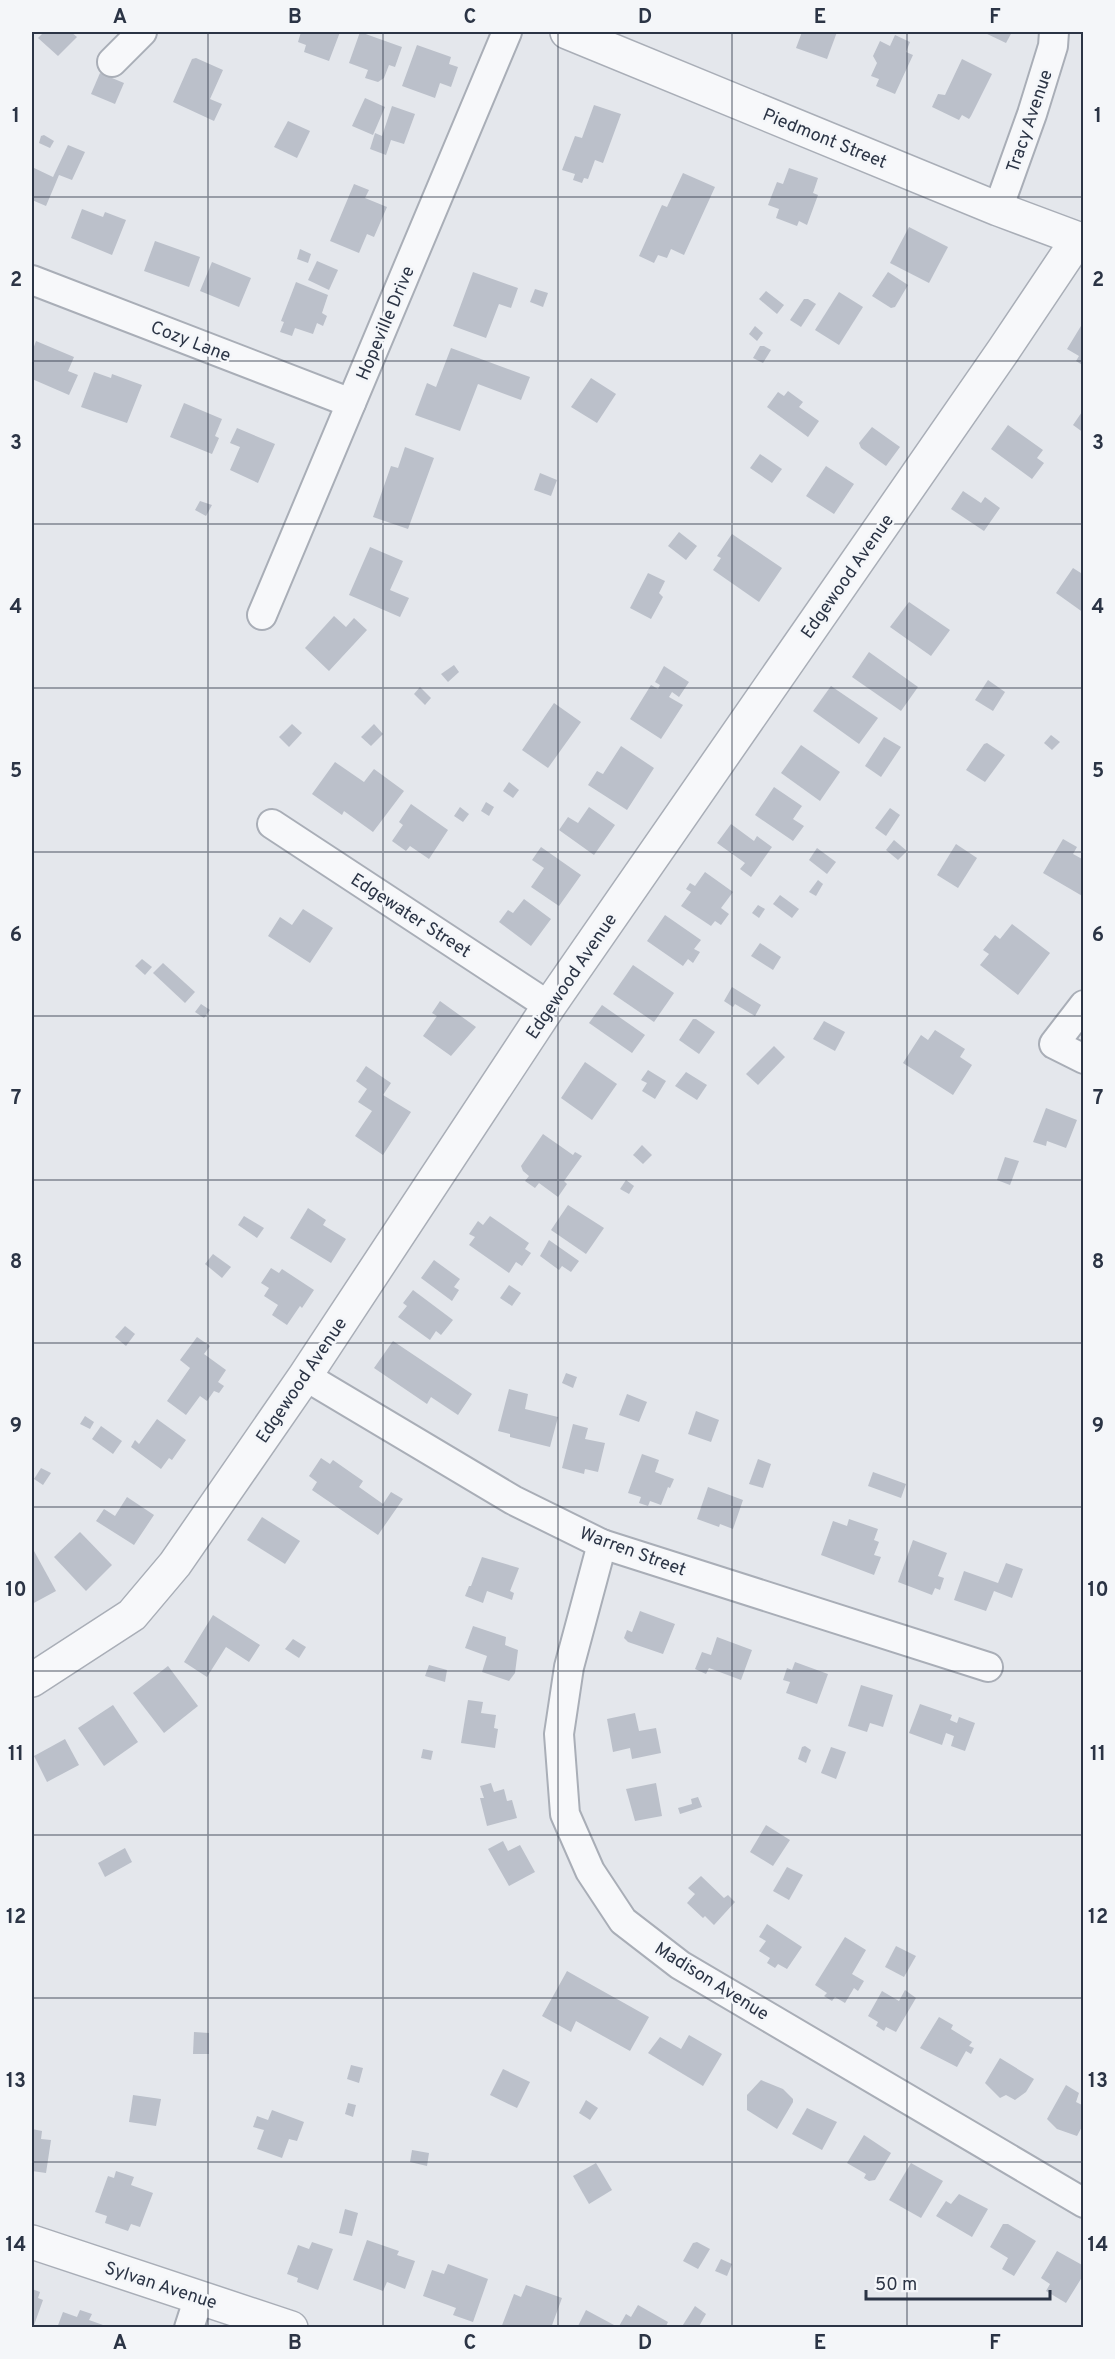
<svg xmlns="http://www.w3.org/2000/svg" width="1115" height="2359" viewBox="0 0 1115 2359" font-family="Overpass,sans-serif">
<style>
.building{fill:#bbc0ca}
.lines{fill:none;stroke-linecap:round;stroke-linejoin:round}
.minor-casing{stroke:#a9aeb7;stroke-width:32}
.tertiary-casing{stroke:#a9aeb7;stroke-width:36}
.minor{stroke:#f7f8fa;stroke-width:28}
.tertiary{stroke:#f7f8fa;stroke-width:33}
.grid{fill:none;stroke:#2b3445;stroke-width:1.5;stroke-opacity:0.55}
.labels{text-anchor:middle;stroke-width:5;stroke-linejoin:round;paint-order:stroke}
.street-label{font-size:18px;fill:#2b3445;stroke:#f4f6f9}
.neatline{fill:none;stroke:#2b3445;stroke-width:2}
.grid-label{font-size:20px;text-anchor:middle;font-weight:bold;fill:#2b3445}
</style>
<rect width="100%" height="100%" fill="#e4e7ec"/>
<g class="building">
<polygon points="44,32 71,32 77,37 58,56 38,38"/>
<polygon points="301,32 340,32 329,61 304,52 306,45 298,42"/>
<polygon points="360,32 402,47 395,67 389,65 384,78 378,82 365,78 368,70 349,63"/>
<polygon points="802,32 837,32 827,59 796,48"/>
<polygon points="983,32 1012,32 1006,43"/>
<polygon points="895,35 910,42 906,52 913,55 895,94 876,86 879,79 871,76 877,63 873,56 880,41 890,46"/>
<polygon points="417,45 451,57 449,64 458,67 451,87 440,83 435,98 402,86"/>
<polygon points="196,58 223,70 210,99 222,104 214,121 173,102 192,59"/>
<polygon points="962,59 992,74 971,116 969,119 962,115 959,120 932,107 938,94 945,95"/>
<polygon points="100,73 124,83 115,104 91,94"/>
<polygon points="365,98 385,107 373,135 352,126"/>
<polygon points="594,105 621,114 603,163 595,160 588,179 584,178 582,183 573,180 575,174 562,170 575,136 582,138"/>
<polygon points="392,106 415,114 404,144 391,140 386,155 370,149 375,133 382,136"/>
<polygon points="288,121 310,131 297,158 274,147"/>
<polygon points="44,135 54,141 50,148 39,143 41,136"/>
<polygon points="68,145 85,152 72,180 59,175 46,206 32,200 32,167 53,177"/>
<polygon points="789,168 818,178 813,193 818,195 807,225 799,221 797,226 776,218 779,209 768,205 777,182 783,184"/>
<polygon points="683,173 715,187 684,255 671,249 667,258 658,255 654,263 639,256 662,205 667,207"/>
<polygon points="354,184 369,190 365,198 387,207 374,237 367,234 359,253 330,241"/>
<polygon points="82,209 103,217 105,212 126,220 112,255 71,238"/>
<polygon points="909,227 948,247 929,283 890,263"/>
<polygon points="155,241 200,257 189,287 144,271"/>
<polygon points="300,249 311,254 308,263 297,259"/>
<polygon points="317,261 338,270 329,290 308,280"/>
<polygon points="212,262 251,278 239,307 200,291"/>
<polygon points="473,272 518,288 511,308 499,304 486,338 453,326"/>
<polygon points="888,272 908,285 895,307 891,308 872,296"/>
<polygon points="296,282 328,295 322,313 327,316 323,326 317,323 313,334 295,328 292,336 280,332 284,322 281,321"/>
<polygon points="535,289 548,293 543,307 530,302"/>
<polygon points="766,291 784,305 777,314 759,299"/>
<polygon points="839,292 863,307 839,345 815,330"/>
<polygon points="804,299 808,299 816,304 801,327 790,320"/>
<polygon points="1084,321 1084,366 1076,361 1079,356 1067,349"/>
<polygon points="755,326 763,333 757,341 749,334"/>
<polygon points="36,341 74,357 68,371 78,375 69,395 32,379 32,352"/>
<polygon points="760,346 764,346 771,350 763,363 753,358"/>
<polygon points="451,348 530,377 521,400 478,384 460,431 415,415 427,383 436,387"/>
<polygon points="94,372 111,378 112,374 142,385 127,423 81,407"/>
<polygon points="591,378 616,394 597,423 571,407"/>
<polygon points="788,391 803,402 799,407 819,421 808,437 767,407 778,392 784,396"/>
<polygon points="184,403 222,419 215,436 219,438 212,454 170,437"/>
<polygon points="1084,409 1084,433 1073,425"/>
<polygon points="1008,425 1043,450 1037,458 1044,463 1032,479 991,449"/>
<polygon points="872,427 900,447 886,466 861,448 859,443"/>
<polygon points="237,428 275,444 258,483 230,470 240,447 230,443"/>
<polygon points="405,447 434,458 408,529 373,517 391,466 398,468"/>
<polygon points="760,454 782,469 772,483 750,468"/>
<polygon points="826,466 854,484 834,514 806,496"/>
<polygon points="540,473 557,480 551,496 534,490"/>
<polygon points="963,491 981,503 985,497 1000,508 984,531 951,509"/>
<polygon points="200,501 212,505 206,516 195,510"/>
<polygon points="679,532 697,546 686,560 668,546"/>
<polygon points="732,534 782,568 759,602 713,570 721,558 717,556"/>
<polygon points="370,547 403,561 390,590 409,598 400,617 349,595"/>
<polygon points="1073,568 1084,575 1084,613 1056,593"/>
<polygon points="648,573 665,581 659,593 663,597 651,619 630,608"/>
<polygon points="909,602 950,630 931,656 890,627"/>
<polygon points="334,616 346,627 354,618 367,630 329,671 305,648"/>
<polygon points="869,652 918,687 901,711 852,677"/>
<polygon points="454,665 459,672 448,682 441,674"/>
<polygon points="664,666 689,682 679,697 672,692 669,697 683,705 661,739 630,719 651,685 658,689 660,685 655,682"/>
<polygon points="988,680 1005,692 993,711 975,700"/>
<polygon points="831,686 878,718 859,744 813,711"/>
<polygon points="420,687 431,698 425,705 414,694"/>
<polygon points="554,703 581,722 548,768 522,750"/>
<polygon points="292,724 302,733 289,747 279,737"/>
<polygon points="374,724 383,734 371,746 361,737"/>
<polygon points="1051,735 1060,742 1052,750 1044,743"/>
<polygon points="884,737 901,747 881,777 865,766"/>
<polygon points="987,743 1005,755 985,782 966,770 984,744"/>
<polygon points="801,745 840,772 820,801 781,773"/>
<polygon points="621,746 654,768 627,810 588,785 597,771 603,774"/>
<polygon points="335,762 364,782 374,769 404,791 373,832 344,811 342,815 312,794"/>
<polygon points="509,782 519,790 513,798 503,791"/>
<polygon points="774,787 802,806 793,819 804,826 793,841 755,815"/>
<polygon points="486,802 494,807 489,816 481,811"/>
<polygon points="411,804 448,830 429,859 410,846 406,851 392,841 403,825 399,822"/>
<polygon points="460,807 469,814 463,822 454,816"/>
<polygon points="589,807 615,825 594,855 559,830 568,817 578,823"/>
<polygon points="890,808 900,815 886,836 875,828"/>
<polygon points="731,824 754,841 757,836 772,847 751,877 740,869 745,863 717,843"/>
<polygon points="1063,839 1077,847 1073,854 1084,860 1084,897 1043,873"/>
<polygon points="894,840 907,851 898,860 886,850"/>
<polygon points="956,844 977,858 958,888 937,875"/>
<polygon points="541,847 581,875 559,906 531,887 544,868 532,860"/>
<polygon points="817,848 836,862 827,874 809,860"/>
<polygon points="705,872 733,892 721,908 729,914 721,925 715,921 711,926 681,906 691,892 686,889 690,883 695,886"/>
<polygon points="818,880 823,884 816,896 809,892"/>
<polygon points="780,895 799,909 792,918 773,904"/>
<polygon points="524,899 551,919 531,946 499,922 508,910 513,913"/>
<polygon points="758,905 765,909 759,918 752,913"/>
<polygon points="303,909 333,928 310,963 268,936 280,917 292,925"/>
<polygon points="665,915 701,940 694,949 700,952 693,963 688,959 683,966 647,941"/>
<polygon points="1012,924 1050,953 1018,995 980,965 989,954 983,950 995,935 1000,939"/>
<polygon points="760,943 781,957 773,970 751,956"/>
<polygon points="142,959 152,967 145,975 135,966"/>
<polygon points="163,963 195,992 185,1003 153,973"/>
<polygon points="633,965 674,993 654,1022 613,994"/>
<polygon points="732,987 761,1005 755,1016 735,1004 733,1007 724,1001"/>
<polygon points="440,1001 476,1027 451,1056 423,1036 437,1016 432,1013"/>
<polygon points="201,1004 210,1010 204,1018 195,1012"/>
<polygon points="602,1005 645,1035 632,1053 589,1023"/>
<polygon points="693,1019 696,1019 715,1032 699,1054 679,1040"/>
<polygon points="824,1021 845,1032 835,1051 813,1039"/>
<polygon points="935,1030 965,1049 960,1057 972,1065 953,1095 903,1063 921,1035 928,1040"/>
<polygon points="774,1046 785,1057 758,1085 746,1074"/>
<polygon points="585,1062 617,1084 592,1120 561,1098"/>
<polygon points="366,1066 391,1083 383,1095 411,1112 383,1155 355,1136 372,1111 358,1102 367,1089 356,1081"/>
<polygon points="648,1070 666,1081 655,1099 642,1091 647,1083 641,1080"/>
<polygon points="686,1072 707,1085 697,1100 675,1086"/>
<polygon points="1046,1108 1077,1120 1066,1148 1047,1141 1046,1146 1033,1142"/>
<polygon points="543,1134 573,1155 575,1152 582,1156 564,1181 567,1184 558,1197 539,1183 535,1188 525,1181 529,1176 523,1171 521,1166"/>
<polygon points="642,1145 652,1155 643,1164 633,1155"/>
<polygon points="1005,1157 1019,1161 1010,1185 997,1180"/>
<polygon points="626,1180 634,1186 629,1194 620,1189"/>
<polygon points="568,1205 604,1228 586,1254 551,1230"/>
<polygon points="308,1208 326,1220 323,1225 346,1239 331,1263 290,1238"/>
<polygon points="244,1216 264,1228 257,1238 238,1225"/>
<polygon points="490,1216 529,1243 525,1249 531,1253 522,1266 516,1262 509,1273 469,1245 475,1237 469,1234 478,1221 483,1225"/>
<polygon points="549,1240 579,1261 571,1272 562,1266 559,1270 540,1256"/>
<polygon points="213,1254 231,1267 222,1278 205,1264"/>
<polygon points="434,1260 460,1279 454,1287 459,1290 452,1301 421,1278"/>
<polygon points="271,1268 279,1273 282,1269 314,1290 302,1308 300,1306 287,1325 272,1315 278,1305 264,1296 269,1288 261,1283"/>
<polygon points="509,1285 521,1293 512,1306 500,1298"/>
<polygon points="413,1290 453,1320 441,1335 436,1331 430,1340 398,1317 407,1306 403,1303"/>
<polygon points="125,1326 135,1334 126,1346 115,1337"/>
<polygon points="197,1337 210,1346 204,1354 226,1370 218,1382 224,1386 219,1393 214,1391 207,1401 200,1396 186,1415 167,1401 190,1368 180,1360"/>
<polygon points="393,1341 472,1394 458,1415 431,1397 427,1404 374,1368"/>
<polygon points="566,1373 577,1377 573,1388 562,1383"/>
<polygon points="509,1389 528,1394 525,1409 558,1417 550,1447 510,1437 510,1434 498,1431"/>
<polygon points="627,1394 647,1402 639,1422 619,1415"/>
<polygon points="696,1411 719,1420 711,1442 688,1434"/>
<polygon points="85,1416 94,1422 90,1429 80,1424"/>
<polygon points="157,1419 186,1440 172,1460 169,1458 161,1469 131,1447 135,1440 139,1444"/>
<polygon points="573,1424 588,1428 585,1439 605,1443 598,1472 585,1469 584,1474 562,1468"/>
<polygon points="101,1426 122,1441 113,1454 92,1439"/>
<polygon points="642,1454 659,1460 655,1472 674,1479 670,1488 668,1487 661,1505 650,1501 648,1506 639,1503 641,1497 628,1493"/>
<polygon points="321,1458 330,1464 333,1460 363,1481 359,1487 383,1504 391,1492 403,1499 378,1535 312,1490 317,1482 309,1476"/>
<polygon points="758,1459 771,1464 763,1488 749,1484"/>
<polygon points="41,1468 51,1473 43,1485 34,1479"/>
<polygon points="873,1472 906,1484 901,1498 868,1486"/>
<polygon points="708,1487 743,1500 733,1529 720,1524 719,1527 697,1519"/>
<polygon points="127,1497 154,1515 134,1545 96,1521 104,1509 115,1516"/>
<polygon points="262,1517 300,1541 285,1564 247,1540"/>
<polygon points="849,1519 878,1529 874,1540 879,1542 874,1555 881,1557 874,1575 821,1555 833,1521 847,1526"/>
<polygon points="80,1532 112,1565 86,1591 54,1557"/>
<polygon points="913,1540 947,1553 938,1576 944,1578 940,1590 935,1588 932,1595 898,1582"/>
<polygon points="34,1551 56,1591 32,1604 32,1553"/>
<polygon points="482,1557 519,1568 510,1591 514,1593 512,1600 487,1591 483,1603 465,1596 469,1586 471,1586"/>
<polygon points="1006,1563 1023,1569 1012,1598 994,1591 986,1611 954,1600 964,1571 998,1583"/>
<polygon points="640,1611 675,1624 663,1654 628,1642 624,1638 627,1630 632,1632"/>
<polygon points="213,1615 260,1645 249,1662 226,1647 207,1677 184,1662"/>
<polygon points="473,1626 506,1637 505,1645 518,1650 515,1673 509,1681 482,1672 487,1656 465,1648"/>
<polygon points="717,1637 752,1650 741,1680 709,1668 706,1674 695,1669 702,1652 711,1655"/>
<polygon points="293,1639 306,1647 299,1658 285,1649"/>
<polygon points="795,1662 828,1674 817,1704 786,1693 790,1682 783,1680 787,1668 792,1670"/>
<polygon points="429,1665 447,1670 445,1682 425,1676"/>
<polygon points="168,1666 198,1706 164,1733 133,1693"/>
<polygon points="861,1685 893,1695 883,1727 870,1723 867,1732 848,1726"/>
<polygon points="468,1700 483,1702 481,1713 496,1715 494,1728 498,1729 495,1748 461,1743"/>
<polygon points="920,1704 952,1715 950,1720 957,1723 959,1717 975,1723 965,1751 951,1746 954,1736 946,1733 942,1745 909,1733"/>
<polygon points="113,1705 138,1742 104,1766 78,1728"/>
<polygon points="635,1713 639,1731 656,1728 661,1753 632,1759 630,1748 613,1752 607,1719"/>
<polygon points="65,1739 79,1765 47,1782 34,1756"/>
<polygon points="805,1746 811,1750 806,1763 798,1759 802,1747"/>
<polygon points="831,1747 846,1752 836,1779 821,1773"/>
<polygon points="423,1749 433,1751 431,1760 421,1758"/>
<polygon points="491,1783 494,1792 504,1789 507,1801 512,1800 517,1818 487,1826 480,1798 484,1798 480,1786"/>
<polygon points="656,1783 662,1816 635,1821 626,1789"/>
<polygon points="698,1797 702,1807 680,1814 678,1808 692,1804 691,1799"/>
<polygon points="766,1825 790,1840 773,1866 750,1852"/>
<polygon points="503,1841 508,1851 520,1845 535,1872 509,1886 488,1849"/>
<polygon points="125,1848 132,1862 105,1877 98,1863"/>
<polygon points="787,1867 803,1875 789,1900 773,1891"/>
<polygon points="701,1876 724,1898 728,1895 735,1902 714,1925 705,1916 703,1918 687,1903 695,1894 688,1888"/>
<polygon points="767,1924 802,1947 787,1969 778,1964 775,1968 767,1963 770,1958 759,1951 766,1941 759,1937"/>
<polygon points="845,1937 866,1950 852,1974 864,1981 858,1991 854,1988 845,2003 835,1997 832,2001 824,1996 827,1993 815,1985"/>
<polygon points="896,1946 916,1956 904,1977 885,1967"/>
<polygon points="567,1971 649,2017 630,2051 576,2021 571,2032 542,2016"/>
<polygon points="905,1990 916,1998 896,2032 886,2027 884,2031 878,2027 876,2026 878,2022 868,2016 882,1991 899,2001"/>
<polygon points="939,2017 953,2025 951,2029 972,2042 969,2046 974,2048 971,2054 966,2051 957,2067 920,2048"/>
<polygon points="194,2032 209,2033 209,2054 193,2054"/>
<polygon points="689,2035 722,2054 703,2086 648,2053 660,2037 681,2049"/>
<polygon points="1000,2058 1034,2079 1026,2092 1015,2100 1006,2095 1000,2098 985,2083"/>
<polygon points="351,2065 363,2068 359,2083 347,2079"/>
<polygon points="503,2069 530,2082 517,2108 490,2095"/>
<polygon points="761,2080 783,2089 793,2099 793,2102 777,2129 747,2110 747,2095"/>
<polygon points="1066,2085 1079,2093 1076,2102 1084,2106 1084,2123 1077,2136 1057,2129 1047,2119"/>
<polygon points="133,2095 161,2099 156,2126 129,2122"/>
<polygon points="586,2100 598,2108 590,2120 579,2113"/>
<polygon points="348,2103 356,2105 353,2117 345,2114"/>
<polygon points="807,2108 837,2122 822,2150 792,2134"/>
<polygon points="272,2110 304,2122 297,2141 289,2139 282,2158 257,2149 264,2130 253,2127 257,2116 268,2120"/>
<polygon points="32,2129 42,2131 41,2139 51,2140 46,2173 32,2171"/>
<polygon points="864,2135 891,2153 875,2180 869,2181 864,2178 866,2174 847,2163"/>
<polygon points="412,2150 429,2153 427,2166 410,2162"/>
<polygon points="596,2163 612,2190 589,2204 573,2176"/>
<polygon points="911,2163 943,2181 921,2218 889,2200"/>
<polygon points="116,2171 134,2177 131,2185 153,2193 140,2227 131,2224 128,2231 105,2223 107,2216 95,2212 108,2176 114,2178"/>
<polygon points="959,2194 988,2209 972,2237 936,2216 946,2201 951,2204"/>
<polygon points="345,2209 358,2213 352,2236 339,2233"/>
<polygon points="1003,2224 1008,2224 1036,2241 1014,2276 1002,2269 1008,2258 990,2247"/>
<polygon points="367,2240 399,2251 397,2255 415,2261 405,2289 387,2282 383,2291 353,2280"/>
<polygon points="312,2242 333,2249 318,2290 297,2282 298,2278 287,2274 298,2245 309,2249"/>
<polygon points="697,2242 710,2249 698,2269 683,2261 693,2243"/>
<polygon points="1057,2251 1084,2266 1084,2274 1066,2303 1046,2291 1050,2284 1041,2278"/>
<polygon points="721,2259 732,2264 727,2276 715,2271"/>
<polygon points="448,2264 488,2279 473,2322 453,2315 456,2308 423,2296 432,2270 444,2274"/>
<polygon points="526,2285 562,2298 551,2328 501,2328 514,2294 521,2297"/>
<polygon points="32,2289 40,2292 38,2298 43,2300 33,2328"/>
<polygon points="638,2305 668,2322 665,2328 618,2328 626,2314 631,2317"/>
<polygon points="695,2306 706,2314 698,2328 681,2328"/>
<polygon points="80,2310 92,2314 89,2320 103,2325 102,2328 57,2328 63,2312 77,2317"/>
<polygon points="586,2310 614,2325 613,2328 577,2328"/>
</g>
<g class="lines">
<g class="minor-casing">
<g id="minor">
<polyline points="112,62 142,32"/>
<polyline points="998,209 1032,114 1053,46 1054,32"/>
<polyline points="32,280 351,403"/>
<polyline points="262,615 507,32"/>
<polyline points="272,824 549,1006"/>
<polyline points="1084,1005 1054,1044 1084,1059"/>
<polyline points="305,1376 513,1500 602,1544 988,1667"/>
<polyline points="602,1544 569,1667 559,1734 565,1814 590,1871 623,1921 680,1965 1084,2203"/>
<polyline points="189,2328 199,2297"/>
</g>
</g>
<g class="tertiary-casing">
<g id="tertiary">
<polyline points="567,32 998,209 1084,241"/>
<polyline points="32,1680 132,1615 175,1564 305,1376 549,1006 1003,351 1078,239"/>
<polyline points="32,2242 291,2328"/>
</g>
</g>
<use href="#minor" class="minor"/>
<use href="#tertiary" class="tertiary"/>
</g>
<path class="grid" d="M 208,32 L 208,2328M 383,32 L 383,2328M 558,32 L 558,2328M 732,32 L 732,2328M 907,32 L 907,2328M 32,197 L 1084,197M 32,361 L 1084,361M 32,524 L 1084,524M 32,688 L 1084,688M 32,852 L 1084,852M 32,1016 L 1084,1016M 32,1180 L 1084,1180M 32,1343 L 1084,1343M 32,1507 L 1084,1507M 32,1671 L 1084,1671M 32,1835 L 1084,1835M 32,1998 L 1084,1998M 32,2162 L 1084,2162"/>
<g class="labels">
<g class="street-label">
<text transform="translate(1029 121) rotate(-71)" y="6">Tracy Avenue</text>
<text transform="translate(825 138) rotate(22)" y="6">Piedmont Street</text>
<text transform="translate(385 323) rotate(-67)" y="6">Hopeville Drive</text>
<text transform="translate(191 341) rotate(21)" y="6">Cozy Lane</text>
<text transform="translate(847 576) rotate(-55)" y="6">Edgewood Avenue</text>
<text transform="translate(411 915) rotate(33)" y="6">Edgewater Street</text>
<text transform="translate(571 976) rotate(-56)" y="6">Edgewood Avenue</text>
<text transform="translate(301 1380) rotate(-56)" y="6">Edgewood Avenue</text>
<text transform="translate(633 1551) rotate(20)" y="6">Warren Street</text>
<text transform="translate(712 1981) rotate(32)" y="6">Madison Avenue</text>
<text transform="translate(161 2285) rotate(18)" y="6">Sylvan Avenue</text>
</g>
</g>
<rect width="1115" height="2359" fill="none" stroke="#f4f6f9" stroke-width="66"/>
<path d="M866 2290v9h184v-9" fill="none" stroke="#2b3445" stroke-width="3"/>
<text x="875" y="2290" font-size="18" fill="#2b3445" stroke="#f4f6f9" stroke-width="4.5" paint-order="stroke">50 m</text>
<rect x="33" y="33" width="1049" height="2293" class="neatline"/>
<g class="grid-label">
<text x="120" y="23">A</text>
<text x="295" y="23">B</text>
<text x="470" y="23">C</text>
<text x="645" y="23">D</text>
<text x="820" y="23">E</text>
<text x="995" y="23">F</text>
<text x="16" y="122">1</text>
<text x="1098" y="122">1</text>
<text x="16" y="286">2</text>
<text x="1098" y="286">2</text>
<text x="16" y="449">3</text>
<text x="1098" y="449">3</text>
<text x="16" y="613">4</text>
<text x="1098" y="613">4</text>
<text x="16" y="777">5</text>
<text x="1098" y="777">5</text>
<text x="16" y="941">6</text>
<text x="1098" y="941">6</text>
<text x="16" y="1104">7</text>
<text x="1098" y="1104">7</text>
<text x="16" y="1268">8</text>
<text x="1098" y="1268">8</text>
<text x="16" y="1432">9</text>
<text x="1098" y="1432">9</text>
<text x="16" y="1596">10</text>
<text x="1098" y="1596">10</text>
<text x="16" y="1760">11</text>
<text x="1098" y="1760">11</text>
<text x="16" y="1923">12</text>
<text x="1098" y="1923">12</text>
<text x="16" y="2087">13</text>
<text x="1098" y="2087">13</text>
<text x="16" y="2251">14</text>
<text x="1098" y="2251">14</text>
<text x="120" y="2349">A</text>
<text x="295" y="2349">B</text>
<text x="470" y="2349">C</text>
<text x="645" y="2349">D</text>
<text x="820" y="2349">E</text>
<text x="995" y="2349">F</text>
</g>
</svg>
